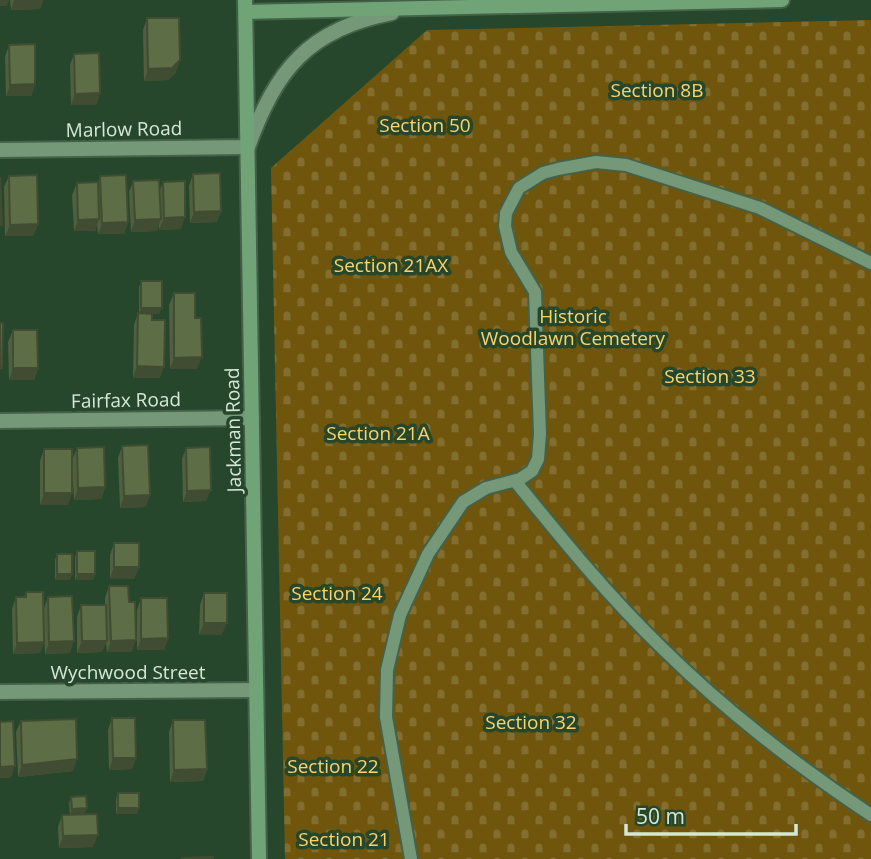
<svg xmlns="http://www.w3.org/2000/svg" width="871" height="859" viewBox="0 0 871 859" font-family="'Open Sans',sans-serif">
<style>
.cemetery{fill:url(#cemetery-stones)}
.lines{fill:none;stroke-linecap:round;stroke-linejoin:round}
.lane-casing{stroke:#446149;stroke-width:16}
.street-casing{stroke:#446149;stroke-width:18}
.secondary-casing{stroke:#446149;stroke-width:18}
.lane{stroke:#749878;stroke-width:12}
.street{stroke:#749878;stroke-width:14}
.secondary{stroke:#70a477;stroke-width:14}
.wall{fill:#505f3d}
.shaded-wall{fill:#414d32}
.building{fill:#5d6e47;stroke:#414d32;stroke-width:2}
.labels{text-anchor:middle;stroke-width:7;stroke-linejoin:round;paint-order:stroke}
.park-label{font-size:19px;fill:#fcd36b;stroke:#26472b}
.street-label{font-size:19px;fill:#d5e8d7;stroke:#26472b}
</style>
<defs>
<pattern id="cemetery-stones" width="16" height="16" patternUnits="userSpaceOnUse" patternTransform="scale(1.75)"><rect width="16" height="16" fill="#6f560c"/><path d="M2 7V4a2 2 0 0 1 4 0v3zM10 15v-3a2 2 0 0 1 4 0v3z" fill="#836e2f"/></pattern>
</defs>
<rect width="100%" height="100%" fill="#26472b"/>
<polygon class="cemetery" points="871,20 871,859 285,859 271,168 427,30"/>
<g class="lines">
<g class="lane-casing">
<g id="lane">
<path d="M 515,481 C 562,539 609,597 663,649 C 726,711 797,766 871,815"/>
<polyline points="411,859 386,717 387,670 400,615 428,554 463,502 486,488 520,479 532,471 538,459 540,434 535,292 511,252 505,226 506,213 519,188 543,173 558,169 596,162 626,165 760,208 871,263"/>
</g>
</g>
<g class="street-casing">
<g id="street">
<path d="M 0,150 L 248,147 C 276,70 308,29 392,13"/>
<polyline points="0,421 252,418"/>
<polyline points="0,692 256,690"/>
</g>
</g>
<g class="secondary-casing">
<g id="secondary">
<polyline points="245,0 259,859"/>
<polyline points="246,12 782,0"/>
</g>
</g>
<use href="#lane" class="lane"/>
<use href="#street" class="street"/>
<use href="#secondary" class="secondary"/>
</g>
<g class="wall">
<polygon points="10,0 43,0 40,9 11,10"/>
<polygon points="147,18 176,72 168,80 144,81 143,30"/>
<polygon points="9,45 35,84 31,96 6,96 5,57"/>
<polygon points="74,54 100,93 96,105 71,105 70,65"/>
<polygon points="193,174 221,211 217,222 190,223 189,186"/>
<polygon points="9,176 38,224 33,236 5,236 4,187"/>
<polygon points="100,176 128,222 124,234 98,234 97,224 95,231 74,231 72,195 77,183 98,183"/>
<polygon points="133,181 160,190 163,182 181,229 159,230 159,223 157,231 131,232 129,192"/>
<polygon points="141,281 159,314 152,314 152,320 160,378 133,378 134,325 138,313 139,314 139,287"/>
<polygon points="174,293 197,369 170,369 169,305"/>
<polygon points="13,330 38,368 34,380 9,380 8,342"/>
<polygon points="122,446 146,507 120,508 118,458"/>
<polygon points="77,448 105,487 101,499 74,500 72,460"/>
<polygon points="186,448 206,501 183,502 182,459"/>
<polygon points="44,449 68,505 40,505 40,461"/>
<polygon points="114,543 139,567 134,579 110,579 110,555"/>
<polygon points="77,551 95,574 93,580 75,580 75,557"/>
<polygon points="57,554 72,574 70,580 55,580 55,560"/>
<polygon points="109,586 132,652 107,652 106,642 102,652 77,653 77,617 81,605 105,605 105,598"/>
<polygon points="26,592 44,608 48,597 70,653 45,654 44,628 44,642 40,653 13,654 12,609 16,597 24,597"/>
<polygon points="204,593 222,635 199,635 200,605"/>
<polygon points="141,598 168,638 164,650 137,650 137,610"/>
<polygon points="112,718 136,758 132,769 109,770 108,730"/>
<polygon points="173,720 207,769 203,781 170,782 169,732"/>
<polygon points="21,721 73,771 18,777 16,732"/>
<polygon points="118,793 137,814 116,814 116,799"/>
<polygon points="71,797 84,814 93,847 59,848 58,827 62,815 70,815 69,803"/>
</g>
<g class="shaded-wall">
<polygon points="0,0 9,0 7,6 0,6"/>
<polygon points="14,0 43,0 40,9 11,10"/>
<polygon points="180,60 176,72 168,80 144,81 148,69"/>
<polygon points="35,84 31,96 6,96 10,85"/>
<polygon points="100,93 96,105 71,105 75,94"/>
<polygon points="221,211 217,222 190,223 194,212"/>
<polygon points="185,217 181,229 159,230 164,218"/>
<polygon points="99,219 95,231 74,231 78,220"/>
<polygon points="161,219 157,231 131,232 135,220"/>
<polygon points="128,222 124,234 98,234 102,223"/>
<polygon points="38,224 33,236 5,236 10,225"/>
<polygon points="141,308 162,308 159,314 139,314"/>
<polygon points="202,357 197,369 170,369 174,358"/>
<polygon points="137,366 164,367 160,378 133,378"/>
<polygon points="13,368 38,368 34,380 9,380"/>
<polygon points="105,487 101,499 74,500 78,488"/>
<polygon points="211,490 206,501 183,502 187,491"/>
<polygon points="44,493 72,493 68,505 40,505"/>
<polygon points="150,495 146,507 120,508 124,496"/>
<polygon points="114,567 139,567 134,579 110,579"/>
<polygon points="57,574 72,574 70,580 55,580"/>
<polygon points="77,574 95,574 93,580 75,580"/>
<polygon points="204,623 227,623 222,635 199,635"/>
<polygon points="168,638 164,650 137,650 141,639"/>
<polygon points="136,640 132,652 107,652 111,641"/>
<polygon points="74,641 70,653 45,654 49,642"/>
<polygon points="82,641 107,641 102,652 77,653"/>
<polygon points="44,642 40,653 13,654 17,643"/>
<polygon points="113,758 136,758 132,769 109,770"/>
<polygon points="77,759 73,771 18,777 22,765"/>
<polygon points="15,766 11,778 0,778 0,767"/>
<polygon points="207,769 203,781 170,782 174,770"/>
<polygon points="87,808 84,814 70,815 72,809"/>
<polygon points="118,808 139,808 137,814 116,814"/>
<polygon points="98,835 93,847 59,848 63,836"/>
</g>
<g class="building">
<polygon points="147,18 179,18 180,60 172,68 148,69"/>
<polygon points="35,44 35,84 10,85 9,45"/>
<polygon points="99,53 100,93 75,94 74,54"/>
<polygon points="220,173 221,211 194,212 193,174"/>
<polygon points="37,175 38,224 10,225 9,176"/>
<polygon points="126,175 128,222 102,223 100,176"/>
<polygon points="0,177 2,225 0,225"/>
<polygon points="159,180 161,219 135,220 133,181"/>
<polygon points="185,181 185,217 164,218 163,182"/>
<polygon points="98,182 99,219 78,220 77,183"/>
<rect x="141" y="281" width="21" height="27"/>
<polygon points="174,293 195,293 195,318 201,318 202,357 174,358"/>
<polygon points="138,313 152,314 152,320 165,320 164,367 137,366"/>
<polygon points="0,323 3,323 2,368 0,368"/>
<polygon points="13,330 37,330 38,368 13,368"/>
<polygon points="148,445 150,495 124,496 122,446"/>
<polygon points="104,447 105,487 78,488 77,448"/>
<polygon points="210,447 211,490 187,491 186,448"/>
<rect x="44" y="449" width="28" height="44"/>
<rect x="114" y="543" width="25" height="24"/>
<rect x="77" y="551" width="18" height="23"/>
<rect x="57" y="554" width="15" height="20"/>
<polygon points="109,586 128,586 129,602 135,602 136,640 111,641"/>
<polygon points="26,592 43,592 44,642 17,643 16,597 26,597"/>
<rect x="204" y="593" width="23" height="30"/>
<polygon points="72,596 74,641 49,642 48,597"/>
<polygon points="141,598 167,598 168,638 141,639"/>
<polygon points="81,605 106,605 107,641 82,641"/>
<polygon points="112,718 135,718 136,758 113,758"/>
<polygon points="76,719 77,759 22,765 21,721"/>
<polygon points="173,720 205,720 207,769 174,770"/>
<polygon points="13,721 15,766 0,767 0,722"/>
<rect x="118" y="793" width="21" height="15"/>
<polygon points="86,796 87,808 72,809 71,797"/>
<polygon points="97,814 98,835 63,836 62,815"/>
<polygon points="213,857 213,859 182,859 182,858"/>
</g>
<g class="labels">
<g class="park-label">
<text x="657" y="97">Section 8B</text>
<text x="425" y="132">Section 50</text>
<text x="391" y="272">Section 21AX</text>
<text x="573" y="323">Historic<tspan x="573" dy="22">Woodlawn Cemetery</tspan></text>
<text x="710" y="383">Section 33</text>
<text x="378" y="440">Section 21A</text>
<text x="337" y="600">Section 24</text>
<text x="531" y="729">Section 32</text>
<text x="333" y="773">Section 22</text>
<text x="344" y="846">Section 21</text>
</g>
<g class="street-label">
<text transform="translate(124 129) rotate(-1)" y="7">Marlow Road</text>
<text transform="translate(126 400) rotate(-1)" y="7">Fairfax Road</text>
<text transform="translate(233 430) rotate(-91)" y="7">Jackman Road</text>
<text x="128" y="679">Wychwood Street</text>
</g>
</g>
<path d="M626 824v10h170v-10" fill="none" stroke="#d5e8d7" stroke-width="3.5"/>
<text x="636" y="824" font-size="21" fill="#d5e8d7" stroke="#26472b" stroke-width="5" paint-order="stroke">50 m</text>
</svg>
